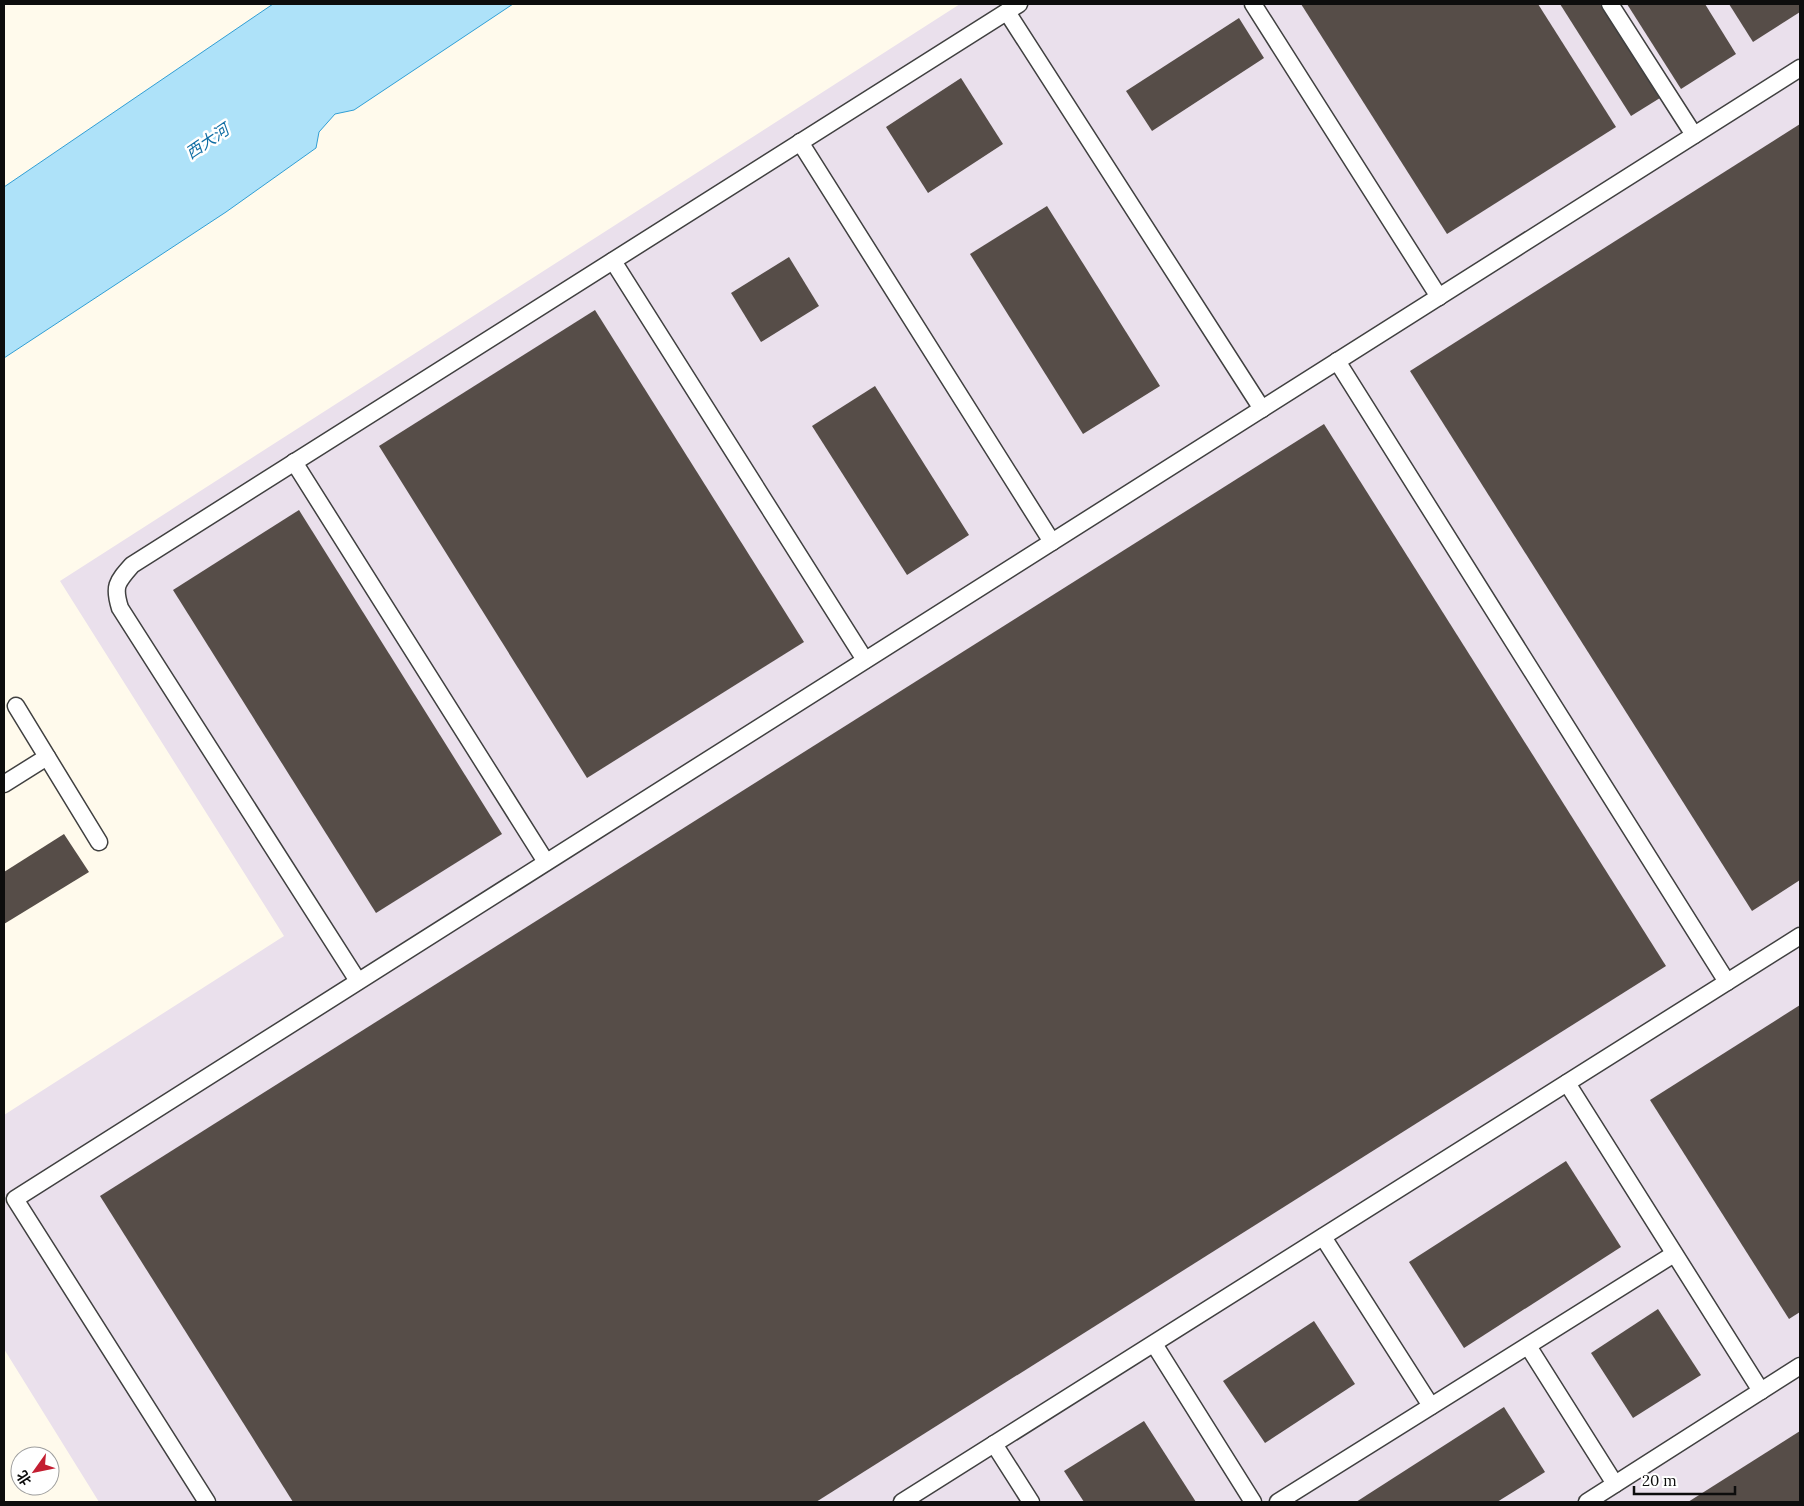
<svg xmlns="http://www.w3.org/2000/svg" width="1804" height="1506" viewBox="0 0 1804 1506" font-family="Lora,'Noto Sans SC',serif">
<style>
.industrial{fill:#eae0ec}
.water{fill:#aee2f9;stroke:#319ed4}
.building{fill:#564d48}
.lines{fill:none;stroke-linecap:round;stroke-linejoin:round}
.service-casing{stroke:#404040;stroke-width:19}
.service{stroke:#fff;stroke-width:16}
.labels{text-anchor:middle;stroke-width:5;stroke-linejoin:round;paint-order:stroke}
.water-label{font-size:16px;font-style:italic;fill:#106ea4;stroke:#fff}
</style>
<rect width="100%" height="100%" fill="#fffaec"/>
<polygon class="industrial" points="960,4 1800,4 1800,1502 99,1502 4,1349 4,1115 284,936 60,581"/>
<polygon class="water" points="273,4 513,4 354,110 335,114 319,132 316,148 226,212 4,358 4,187"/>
<g class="building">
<polygon points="1301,4 1538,4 1616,127 1447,234"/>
<polygon points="1560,4 1600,4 1660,98 1631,116"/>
<polygon points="1627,4 1705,4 1736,54 1681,89"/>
<polygon points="1729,4 1800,4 1800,12 1753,42"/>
<polygon points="1239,18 1264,58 1152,131 1126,91"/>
<polygon points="961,78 1003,144 928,193 886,127"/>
<polygon points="1800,124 1800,880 1752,911 1410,371"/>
<polygon points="1047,206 1160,386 1083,434 970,254"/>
<polygon points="789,257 819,306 761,342 731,293"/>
<polygon points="595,310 804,642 587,778 379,446"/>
<polygon points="875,386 969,535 907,575 812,426"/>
<polygon points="1324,424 1666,966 816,1502 293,1502 100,1196"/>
<polygon points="299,510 502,834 376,913 173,590"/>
<polygon points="64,834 89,872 4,924 4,872"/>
<polygon points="1800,1005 1800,1312 1789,1319 1650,1100"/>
<polygon points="1566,1161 1621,1247 1464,1348 1409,1262"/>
<polygon points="1658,1309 1701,1375 1633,1418 1591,1353"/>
<polygon points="1314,1321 1355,1384 1265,1443 1223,1381"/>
<polygon points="1504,1407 1545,1472 1497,1502 1356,1502"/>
<polygon points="1144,1421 1196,1502 1084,1502 1064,1471"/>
<polygon points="1800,1431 1800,1502 1688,1502"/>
</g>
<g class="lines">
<g class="service-casing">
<g id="service">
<polyline points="1253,4 1439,297"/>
<polyline points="1610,4 1694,135"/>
<polyline points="1007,12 1262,409"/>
<polyline points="800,142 1052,542"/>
<polyline points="613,261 865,660"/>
<polyline points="1337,361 1727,982"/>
<polyline points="294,462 546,862"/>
<polyline points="16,706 99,842"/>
<polyline points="4,784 47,757"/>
<path d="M 358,981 L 120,608 C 113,586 117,582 132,565 L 1019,4"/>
<polyline points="1567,1083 1761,1391"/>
<polyline points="1323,1237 1431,1406"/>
<polyline points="1154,1344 1253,1502"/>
<polyline points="1528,1346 1615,1484"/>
<polyline points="994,1444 1031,1502"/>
<polyline points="207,1502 15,1199 1800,68"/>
<polyline points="902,1502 1800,936"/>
<polyline points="1278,1502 1674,1254"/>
<polyline points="1587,1502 1800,1366"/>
</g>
</g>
<use href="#service" class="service"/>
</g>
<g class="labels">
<g class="water-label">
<text transform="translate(207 141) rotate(-34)" y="6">西大河</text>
</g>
</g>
<rect width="1804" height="1506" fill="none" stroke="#0d0d0d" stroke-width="10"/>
<g transform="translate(35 1471) rotate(237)"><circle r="24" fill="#ffffff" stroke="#9e9e9e"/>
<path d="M0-4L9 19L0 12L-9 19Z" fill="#c31e31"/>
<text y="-8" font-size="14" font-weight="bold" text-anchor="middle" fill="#0d0d0d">北</text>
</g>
<path d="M1634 1486v8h101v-8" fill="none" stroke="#0d0d0d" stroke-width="2.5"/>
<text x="1642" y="1486" font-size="15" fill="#0d0d0d" stroke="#ffffff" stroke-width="4" paint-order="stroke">20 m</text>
</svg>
